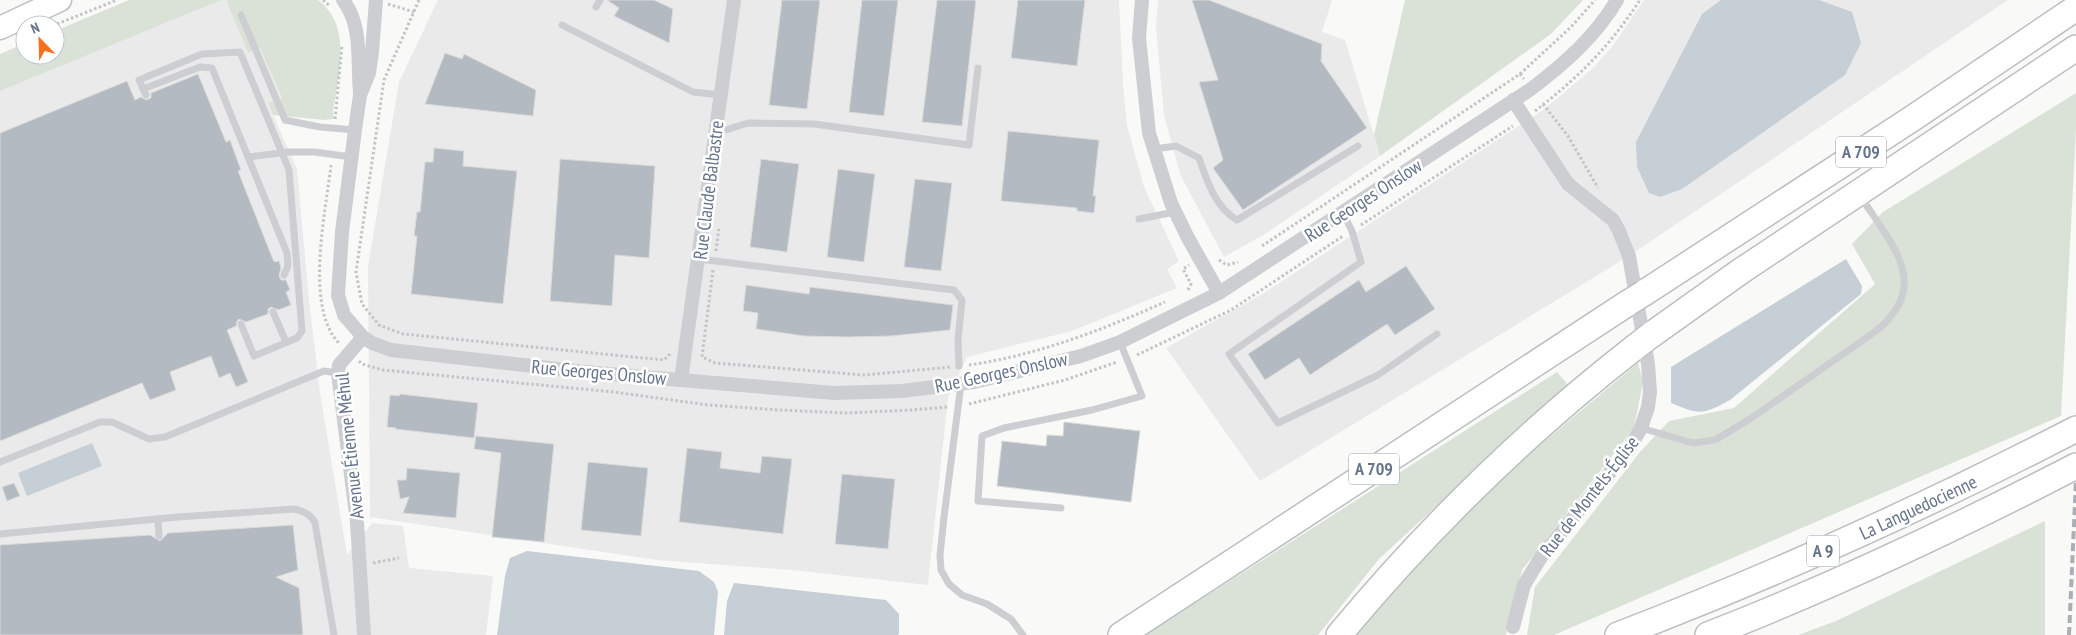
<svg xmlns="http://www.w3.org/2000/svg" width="2076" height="635" viewBox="0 0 2076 635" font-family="'PT Sans Narrow',sans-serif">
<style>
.built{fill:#eaeaea}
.green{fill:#dae2d7}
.water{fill:#c5cfd5}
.building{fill:#b4bac2;stroke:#dbdbd9}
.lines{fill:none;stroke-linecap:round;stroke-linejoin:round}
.primary-casing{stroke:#bcbfc4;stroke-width:25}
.motorway-casing{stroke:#bbbec2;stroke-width:28}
.path{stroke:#c2c4c7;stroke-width:3;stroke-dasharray:2.5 2.5;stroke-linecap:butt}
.service{stroke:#ccced2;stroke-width:7}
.minor{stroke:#ccced2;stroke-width:14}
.primary{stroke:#fff;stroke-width:22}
.motorway{stroke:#fff;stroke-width:25}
.rail{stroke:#aaafb7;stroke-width:4;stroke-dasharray:8 4;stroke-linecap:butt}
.motorway-bridge-casing{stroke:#bbbec2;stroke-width:28;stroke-linecap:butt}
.motorway-bridge{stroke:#fff;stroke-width:25}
.labels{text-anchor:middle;stroke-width:5;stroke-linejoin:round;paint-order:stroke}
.shield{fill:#fff;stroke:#939eae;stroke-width:1}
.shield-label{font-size:18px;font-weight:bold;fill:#65748b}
.street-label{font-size:19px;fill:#65748b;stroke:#fff}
</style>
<rect width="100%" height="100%" fill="#f9f9f7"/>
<g class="built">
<polygon points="153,0 226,0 248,53 260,48 282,98 268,104 297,169 309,300 320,393 347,555 372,523 403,526 409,568 493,576 486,635 0,635 0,57 55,55"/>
<polygon points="438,0 1119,0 1123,85 1127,125 1144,187 1179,261 1167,269 1177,288 1072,331 967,357 948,398 928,585 792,570 657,560 370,517 368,266 399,82"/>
<polygon points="1158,0 1332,0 1322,32 1345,40 1380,156 1265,234 1224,257 1180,174 1164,115 1156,27"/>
<polygon points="1644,0 2008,0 1629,256 1260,481 1166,348 1264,293 1543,110 1592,69 1612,47"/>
</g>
<g class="green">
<polygon points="129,0 221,0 0,91 0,54 25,43 25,55 55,55 55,31"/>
<path d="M 226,0 L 318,0 C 353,26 338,75 333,112 L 334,119 L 324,120 L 273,115 L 268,103 L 282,98 L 260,48 L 248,53 Z"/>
<polygon points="1405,0 1583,0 1551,34 1380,156 1374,135"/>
<polygon points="2076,93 2076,130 2061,416 1554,635 1527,635 1535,587 1640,452 1669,421 1734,408 1875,284 1852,244 1883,212"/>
<polygon points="1638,363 1643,382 1634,428 1522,570 1506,635 1352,635 1433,543 1504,475"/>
<polygon points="1557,372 1568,385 1379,559 1318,635 1145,635"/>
<polygon points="2045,521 2045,635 1798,635 1836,621"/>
</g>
<g class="water">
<polygon points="1721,0 1819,0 1852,12 1861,43 1845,75 1682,189 1660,197 1649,193 1637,167 1636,142 1702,14"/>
<path d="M 1846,259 L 1862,286 L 1861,294 L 1730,400 C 1702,415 1700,415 1671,403 L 1671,367 Z"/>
<polygon points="92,443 102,466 27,496 18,473"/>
<polygon points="527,551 699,571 714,582 718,592 714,635 497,635 505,576 510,558"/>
<polygon points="734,583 886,600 899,614 899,633 898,635 724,635 727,601"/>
</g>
<g class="building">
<polygon points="607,0 654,0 673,9 669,43 614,16 619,8"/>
<polygon points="782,0 820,0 807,109 769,105"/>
<polygon points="862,0 898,0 884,116 849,112"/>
<polygon points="937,0 976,0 962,126 922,122"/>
<polygon points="1018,0 1085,0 1077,66 1011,58"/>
<polygon points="1192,0 1209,0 1322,44 1321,61 1367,128 1243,210 1213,168 1223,160 1199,82 1218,80"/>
<polygon points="445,53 462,59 464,54 536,90 533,116 425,104"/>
<polygon points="198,74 226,142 230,140 241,170 238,171 274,262 279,261 281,268 279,276 281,280 286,280 290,290 286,292 291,305 278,310 271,307 268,309 268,314 246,322 239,319 237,321 236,326 227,330 248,382 236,387 230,373 219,378 211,356 170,372 176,390 150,400 142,383 0,441 0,133 127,81 135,100 141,97 146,100 151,98 151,93"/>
<polygon points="1008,131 1099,140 1093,196 1096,196 1094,213 1077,211 1077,208 1001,201"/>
<polygon points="434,148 464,151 463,166 517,171 503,304 411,294 417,236 414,236 417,212 420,212 425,162 433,162"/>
<polygon points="560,159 655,166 649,258 615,255 612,306 550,301"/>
<polygon points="761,159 799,164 787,252 750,247"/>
<polygon points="838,169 875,174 864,262 827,257"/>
<polygon points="915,179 952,183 941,271 904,267"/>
<polygon points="1406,266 1435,309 1395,335 1387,324 1310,375 1299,358 1265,380 1248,354 1359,280 1366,292"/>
<polygon points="746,285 809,294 810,287 953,305 950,330 891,336 849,337 804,336 756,329 758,313 743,311"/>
<polygon points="400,394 478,403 474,438 395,429 396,428 387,427 390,395 399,396"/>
<polygon points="1064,422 1140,431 1131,502 997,486 1002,441 1046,446 1047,435 1063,436"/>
<polygon points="476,436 554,444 544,542 492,537 501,453 474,449"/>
<polygon points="687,448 722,452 720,468 760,473 762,456 792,459 783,534 679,522"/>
<polygon points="588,462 648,468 641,536 581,530"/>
<polygon points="407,468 460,473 456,518 403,513 409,497 400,499 397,480 406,480"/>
<polygon points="842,474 895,479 888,549 835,544"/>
<polygon points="14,483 20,496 7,501 2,487"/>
<polygon points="293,525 298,570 276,577 299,588 303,635 0,635 0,545 150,535 160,541 168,533"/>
</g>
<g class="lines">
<g class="primary-casing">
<polyline id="primary" points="0,28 60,0"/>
</g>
<g class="motorway-casing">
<g id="motorway">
<polyline points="1644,293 1913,118 2076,8"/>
<polyline points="1651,335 1741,271 2076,48"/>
<polyline points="1121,635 1628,303"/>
<path d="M 1339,635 C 1427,529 1525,433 1634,348"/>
<path d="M 1618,635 C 1775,575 1927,506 2076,429"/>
<path d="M 1708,635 C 1834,586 1956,528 2076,466"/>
</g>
</g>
<g class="path">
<polyline points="323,0 329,5"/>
<polyline points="419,0 384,80 356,272 362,304 379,325 403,334 664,360 670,354"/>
<polyline points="388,4 414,12"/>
<polyline points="57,24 117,0"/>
<polyline points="1520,74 1571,27 1595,0"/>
<polyline points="1543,104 1568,136 1598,188"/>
<path d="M 1535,111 C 1578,78 1610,46 1640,0"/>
<polyline points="335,119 342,45"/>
<path d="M 331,165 C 326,210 304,308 339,343"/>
<polyline points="1361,225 1513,126"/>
<polyline points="1262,246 1520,74 1524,79"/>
<polyline points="716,251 719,228"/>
<polyline points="1219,260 1227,265 1238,262"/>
<polyline points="713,270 702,357 715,363 864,375 951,367"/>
<polyline points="1188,290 1191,284 1183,269 1189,265"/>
<polyline points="1137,355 1231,310 1343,236"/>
<polyline points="359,361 362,364 383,370 614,392 708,405 779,410 847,413 911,410 948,407"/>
<path d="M 969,365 C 1038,355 1102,330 1165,302"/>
<polyline points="969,404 1065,380 1117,362"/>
<polyline points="373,563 399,558"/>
</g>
<g class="service">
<polyline points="596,7 600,0"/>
<polyline points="241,15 285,120 320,127 355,130"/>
<polyline points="562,25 693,92 720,95"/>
<polyline points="143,89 200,67 212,68 287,253 288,266 284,275"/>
<polyline points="146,95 139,80 202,54 240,52 289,170 302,331 297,338 254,356 241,324"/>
<polyline points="716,133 748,123 814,124 969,145 978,68"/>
<path d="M 1154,149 L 1176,146 L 1199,158 C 1207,181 1215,207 1237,220 L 1358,146"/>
<polyline points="248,157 289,152 315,152 351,157"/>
<polyline points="1343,213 1352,231 1361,262 1229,354 1278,423 1378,375 1437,334"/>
<polyline points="1139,219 1175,212"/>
<polyline points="699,259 954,290 962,300 958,340 959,366"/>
<polyline points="273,312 286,342"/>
<polyline points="961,384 944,517 940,555 941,570 949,584 962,595 987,604 1011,619 1023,635"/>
<path d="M 1641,428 L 1693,443 L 1715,440 L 1750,419 L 1876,331 C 1933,285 1891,244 1861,197"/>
<polyline points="0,462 100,422 112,422 149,439 165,437 324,371 338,373"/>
<polyline points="1061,508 978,501 982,436 1004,428 1092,410 1142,396 1120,342"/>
<polyline points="158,519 159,536"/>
<path d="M 0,534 L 178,517 L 295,509 C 304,512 311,514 315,523 L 334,635"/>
</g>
<g class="minor">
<path d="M 343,0 C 363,26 357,61 360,92"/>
<path d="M 376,0 L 372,52 L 369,73 L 360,95 L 355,130 L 342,232 L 338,295 L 344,315 L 363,337 L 372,343 L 391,350 L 585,372 L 834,393 L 902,391 L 974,382 L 1081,356 L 1120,342 L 1219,293 L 1531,89 C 1564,64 1596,36 1617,0"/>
<polyline points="1142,0 1139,38 1149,133 1171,203 1188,238 1219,293"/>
<polyline points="363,337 339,365 338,373 357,522 364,635"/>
<polyline points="681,380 734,0"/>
<polyline points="1513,627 1524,585 1541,557 1629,449 1641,428 1648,407 1650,392 1648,364 1629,256 1619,231 1613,220 1568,184 1513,100"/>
</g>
<use href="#primary" class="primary"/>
<use href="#motorway" class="motorway"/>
<polyline class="rail" points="2069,635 2076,480"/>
<g class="motorway-bridge-casing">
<g id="motorway-bridge">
<polyline points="1628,303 1644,293"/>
<polyline points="1634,348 1651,335"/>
</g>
</g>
<use href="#motorway-bridge" class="motorway-bridge"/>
</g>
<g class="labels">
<g class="shield">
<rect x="1836" y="136.5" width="50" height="31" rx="4"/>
<rect x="1349" y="453.5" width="50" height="31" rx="4"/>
<rect x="1807" y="535.5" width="32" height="31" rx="4"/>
</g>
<g class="shield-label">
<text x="1861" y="158">A 709</text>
<text x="1374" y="475">A 709</text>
<text x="1823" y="557">A 9</text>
</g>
<g class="street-label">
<text transform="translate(708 190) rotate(-83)" y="7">Rue Claude Balbastre</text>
<text transform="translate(1363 200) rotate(-33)" y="7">Rue Georges Onslow</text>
<text transform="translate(599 372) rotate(5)" y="7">Rue Georges Onslow</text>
<text transform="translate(1001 372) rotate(-12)" y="7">Rue Georges Onslow</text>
<text transform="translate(349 446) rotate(-96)" y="7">Avenue Étienne Méhul</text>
<text transform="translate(1589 496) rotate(-52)" y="7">Rue de Montels-Église</text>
<text transform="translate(1918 507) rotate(-25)" y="7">La Languedocienne</text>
</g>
</g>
<g transform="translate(40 40) rotate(337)"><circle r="24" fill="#ffffff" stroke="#c1c7d1"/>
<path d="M0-4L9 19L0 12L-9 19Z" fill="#f56f1c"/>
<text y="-8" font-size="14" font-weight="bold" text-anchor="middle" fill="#65748b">N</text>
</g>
</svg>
